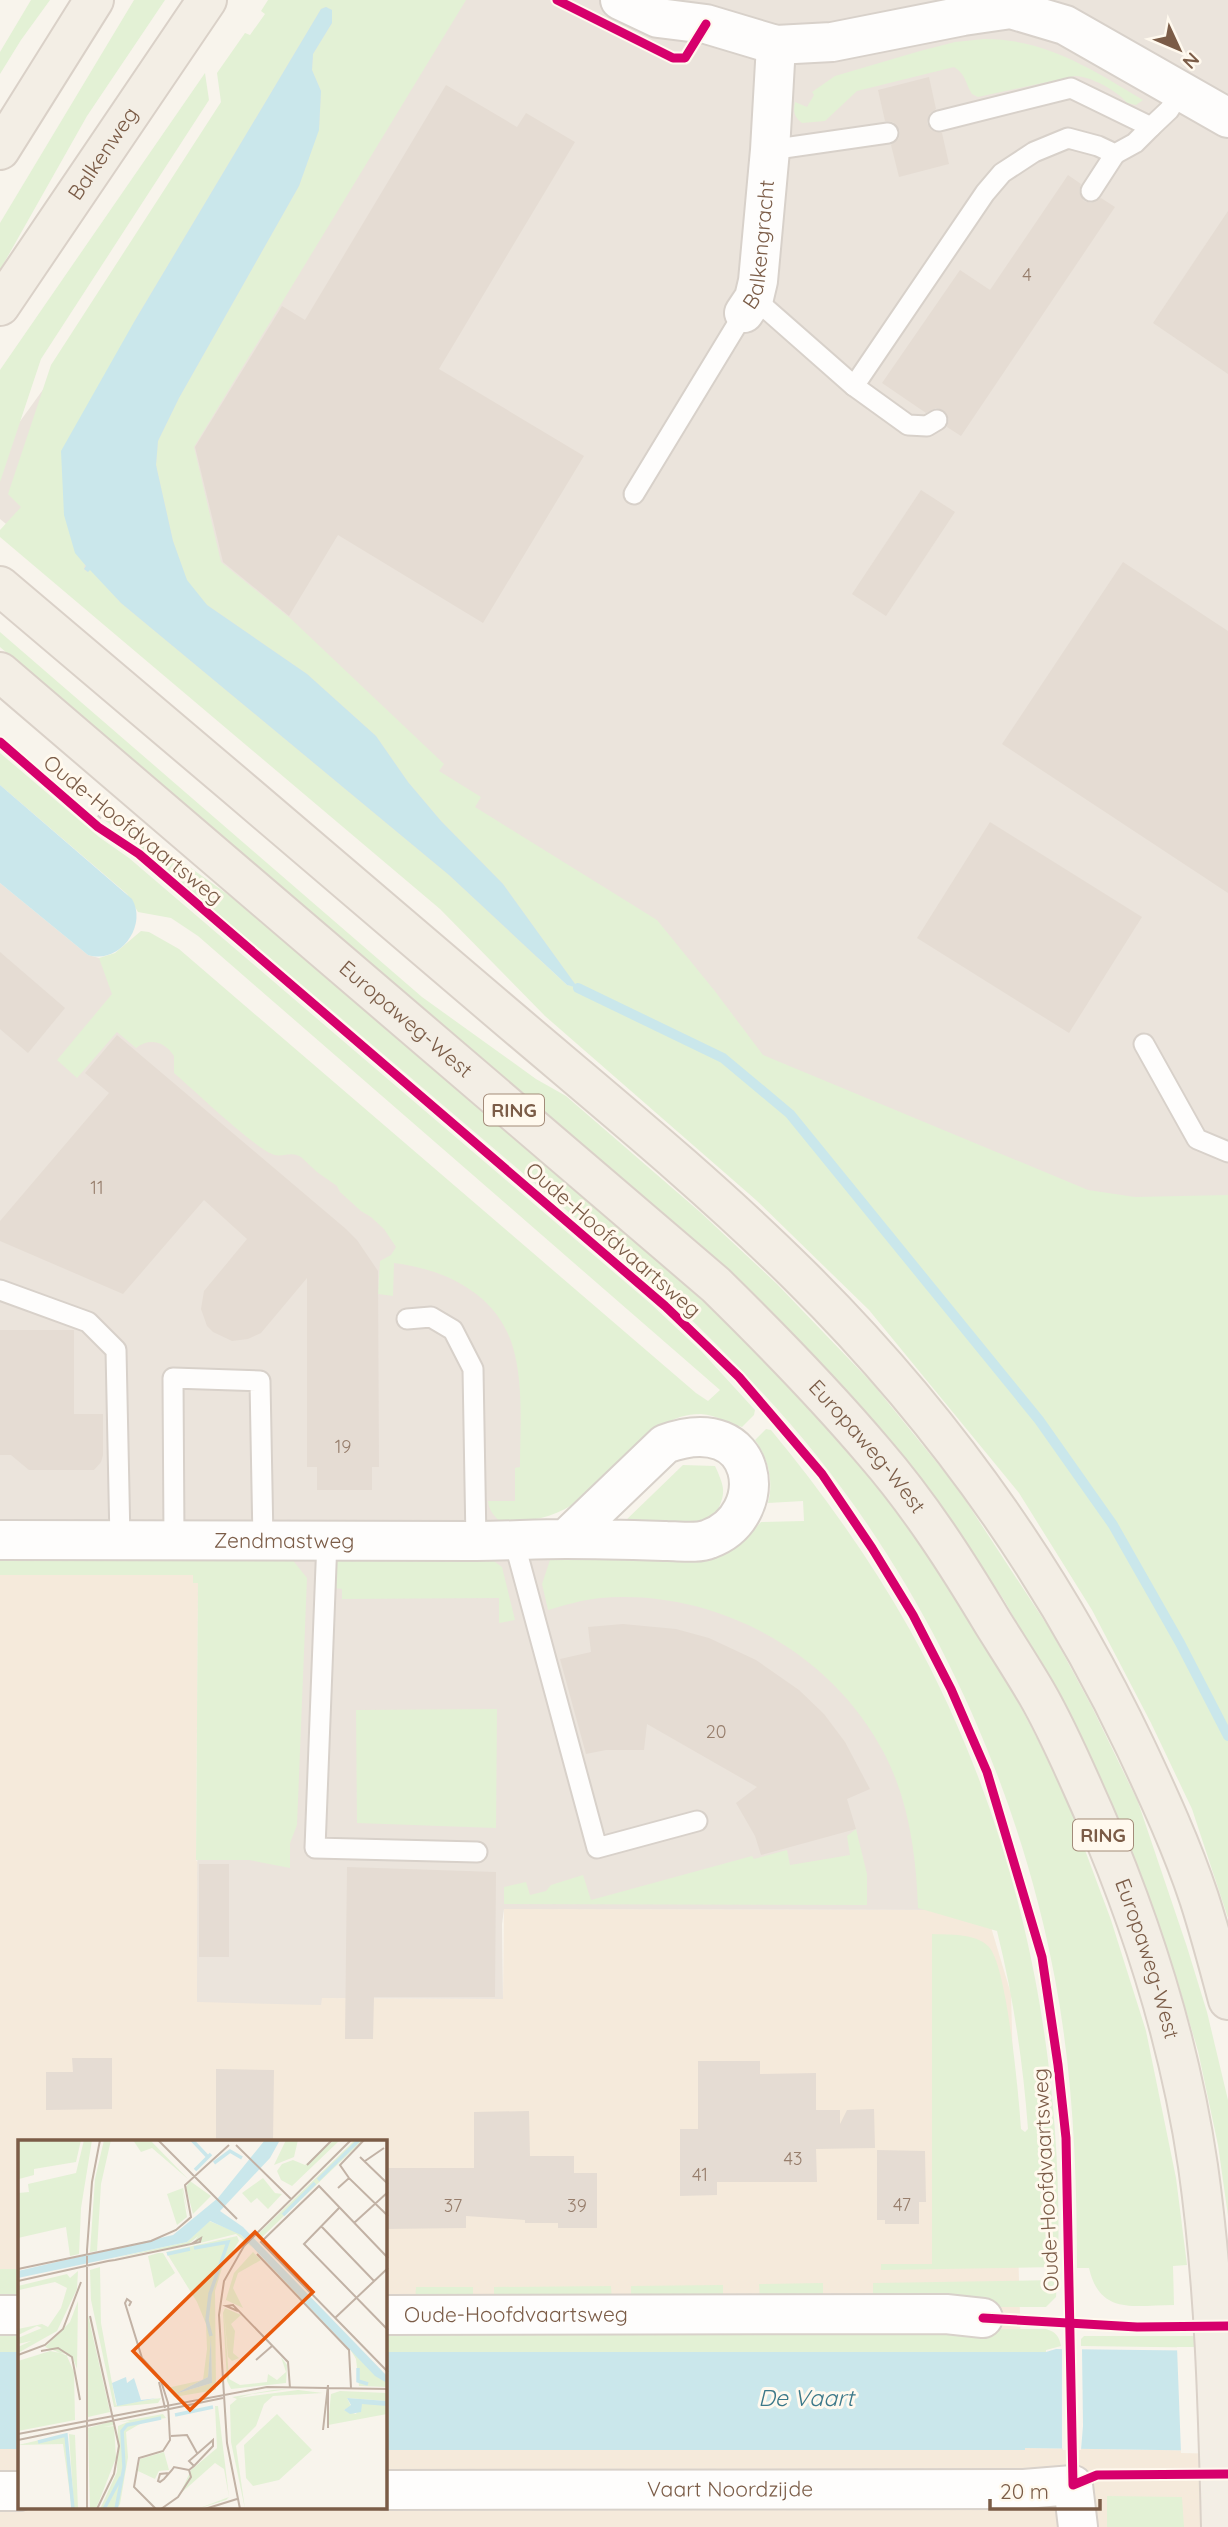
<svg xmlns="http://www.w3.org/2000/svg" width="1228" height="2527" viewBox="0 0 1228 2527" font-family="Quicksand,sans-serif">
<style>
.residential{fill:#f5eadb}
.industrial{fill:#ebe4dc}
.green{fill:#e3f1d5;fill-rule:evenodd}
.water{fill:#cae7eb}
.pier{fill:#f8f4ec}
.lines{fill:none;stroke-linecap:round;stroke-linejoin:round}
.stream{stroke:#cae7eb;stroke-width:10}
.building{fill:#e5dcd3}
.lane-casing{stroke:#d8d1ca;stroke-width:23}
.street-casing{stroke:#d8d1ca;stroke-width:42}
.primary-casing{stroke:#dad1c8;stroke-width:42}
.path{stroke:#dcd3cd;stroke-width:4.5;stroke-dasharray:2 5;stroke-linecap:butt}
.lane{stroke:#fefdfc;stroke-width:19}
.street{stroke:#fefdfc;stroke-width:38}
.primary{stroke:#f3eee5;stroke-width:38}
.cycleway-casing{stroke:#fff9ee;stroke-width:13}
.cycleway{stroke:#d6006c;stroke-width:9}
.labels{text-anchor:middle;stroke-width:6;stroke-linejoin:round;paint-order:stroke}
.number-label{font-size:18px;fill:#977e6c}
.shield{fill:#fff9ee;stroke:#a38b79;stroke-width:2}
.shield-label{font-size:19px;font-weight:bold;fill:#7b5c47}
.street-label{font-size:21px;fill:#7b5c47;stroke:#fff9ee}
.water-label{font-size:23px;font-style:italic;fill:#3b7889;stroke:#fff9ee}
.inset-river{fill:none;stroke:#cae7eb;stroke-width:3.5}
.inset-road{fill:none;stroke:#c2b2a5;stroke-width:2}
.view{fill:#e8590c;fill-opacity:0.15;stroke:#e8590c;stroke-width:3.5}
.inset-edge{fill:none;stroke:#7b5c47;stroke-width:3.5}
</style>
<rect width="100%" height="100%" fill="#f8f4ec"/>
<g class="residential">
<polygon points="0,1575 193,1575 198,1583 196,1860 321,2005 321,1998 503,1999 504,1909 966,1910 987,1914 1011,1994 1021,2352 385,2352 385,2142 19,2142 19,2352 0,2352"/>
<polygon points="1025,2448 1228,2451 1228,2527 0,2527 0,2449 19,2449 19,2508 385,2508 385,2450 1025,2450"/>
</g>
<g class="industrial">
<polygon points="325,0 1228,0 1228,1230 698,1089 0,519 0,449"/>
<polygon points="0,883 88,955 99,958 495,1295 525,1341 534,1469 533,1554 796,1558 966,1910 504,1909 502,1924 503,1999 322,1998 321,2005 197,2002 198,1558 0,1558"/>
</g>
<g class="green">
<polygon points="31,0 50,0 21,40 0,74 0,52"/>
<polygon points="134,0 165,0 87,116 0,270 0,223"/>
<path d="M 268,0 L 466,0 L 194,447 L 221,562 L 290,618 L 444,764 L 439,771 L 481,797 L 475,807 L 657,920 L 714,990 L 763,1055 L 1088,1190 L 1135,1197 L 1228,1195 L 1228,1918 L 1192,1809 L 1151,1723 L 1092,1610 L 1019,1493 L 869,1310 L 756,1200 L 545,1016 L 440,909 L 0,537 L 0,530 L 21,507 L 8,494 L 51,365 L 221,102 L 217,73 L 245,33 L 250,35 L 265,14 L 261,11 ZM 326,7 L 332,10 L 332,23 L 313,54 L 312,70 L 321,91 L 319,129 L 299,186 L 179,398 L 158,441 L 156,465 L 173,541 L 187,581 L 207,605 L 307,674 L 376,736 L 408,782 L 441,821 L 503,884 L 577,987 L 567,985 L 449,875 L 121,603 L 90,569 L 87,572 L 84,569 L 134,322 L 321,9 Z"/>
<path d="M 984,39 C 1046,39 1091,69 1143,100 L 1136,105 L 1127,103 C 1118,91 1090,76 1075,76 L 978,97 L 972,94 C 965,83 966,74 954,67 L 857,91 L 825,121 L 802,123 C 794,117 793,112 795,102 L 807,107 L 814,95 L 812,92 L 835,76 L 920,51 L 955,42 Z"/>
<polygon points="205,73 209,100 41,359 0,482 0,370"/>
<polygon points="0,632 422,997 536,1079 566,1096 700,1212 777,1284 872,1383 956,1486 1051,1631 1092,1707 1138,1802 1187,1947 1207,2012 1228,2100 1228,2216 1218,2145 1198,2051 1175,1973 1128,1848 1061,1700 1004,1600 932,1494 905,1460 744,1287 669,1219 0,647"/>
<path d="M 0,753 L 99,837 L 129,858 L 651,1304 L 702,1352 L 755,1410 L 754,1415 L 742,1427 C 728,1424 717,1415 701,1414 C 647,1413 615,1479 572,1505 C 550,1519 525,1522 500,1522 C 494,1515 489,1511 488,1501 L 515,1501 L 515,1468 L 520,1467 C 520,1427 524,1382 512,1344 C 495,1292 443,1269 394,1263 L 393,1296 L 378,1294 L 380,1261 L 391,1255 L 396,1247 L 384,1229 L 371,1217 L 361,1211 L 340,1192 L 337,1186 L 317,1172 L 301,1157 C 291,1151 284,1157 275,1155 C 257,1151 192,1088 174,1073 L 174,1056 C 165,1042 150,1037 136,1048 L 117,1032 L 77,1078 L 57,1060 L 112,994 L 99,958 L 115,953 L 141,931 L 149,932 L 179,949 L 696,1393 L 708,1401 L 720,1390 L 198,936 L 171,918 L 138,912 L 127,894 L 0,785 Z"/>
<path d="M 111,811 L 237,901 L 240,900 C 348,993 456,1086 564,1179 C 678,1277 794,1377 885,1497 C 964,1602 1030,1712 1081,1833 L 1079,1834 L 1111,1920 L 1146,2031 L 1176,2178 L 1187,2265 L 1173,2266 L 1174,2305 C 1135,2305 1100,2316 1089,2268 L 1077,2268 C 1077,2171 1073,2074 1055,1979 C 1020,1792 936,1605 817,1456 C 771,1399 720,1347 667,1296 L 126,835 L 104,820 Z"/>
<path d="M 766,1429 L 771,1430 C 823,1493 870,1559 910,1630 C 1018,1824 1064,2047 1058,2267 L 881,2270 L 881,2264 L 932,2264 L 932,1934 C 949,1935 975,1933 988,1946 C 1007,1962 1019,2099 1021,2129 L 1025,2132 L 1028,2129 C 1023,2062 1013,1995 997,1931 L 918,1908 C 916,1854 909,1801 884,1753 C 831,1651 714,1588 600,1598 C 582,1600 565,1605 548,1610 L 542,1584 L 551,1557 L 713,1556 L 741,1544 L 761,1522 L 804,1521 L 803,1501 L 768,1503 C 774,1480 768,1459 755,1440 Z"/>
<path d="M 683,1465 L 715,1466 C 727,1492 725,1494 714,1519 L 700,1523 L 622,1524 Z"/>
<polygon points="488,1557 502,1567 515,1620 499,1623 499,1598 342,1599 342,1589 334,1588 334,1558"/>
<polygon points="0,1558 291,1558 307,1578 297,1825 290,1843 290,1868 249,1860 196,1860 198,1583 193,1583 193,1575 0,1575"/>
<polygon points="497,1709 496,1828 357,1823 356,1710"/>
<polygon points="856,1829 867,1874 867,1905 504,1904 504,1887 526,1882 530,1895 546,1891 551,1885 583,1875 591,1900 752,1856 754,1859 787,1850 790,1865 850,1855 847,1836"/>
<rect x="0" y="2269" width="19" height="32"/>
<polygon points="1057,2280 1056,2297 1046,2307 988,2307 873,2301 873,2283"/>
<polygon points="823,2283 823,2301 760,2301 759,2284"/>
<polygon points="723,2285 723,2301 631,2301 631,2286"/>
<polygon points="611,2286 612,2301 494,2301 494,2287"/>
<polygon points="416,2287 473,2287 473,2301 415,2301"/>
<path d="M 385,2329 L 1046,2329 C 1056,2332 1059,2336 1061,2346 L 1046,2350 L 1046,2352 L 385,2352 Z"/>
<rect x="0" y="2330" width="19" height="22"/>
<polygon points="1084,2336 1228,2336 1228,2348 1081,2346 1081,2339"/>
<polygon points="1107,2496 1182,2497 1184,2527 1107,2527"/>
</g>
<g class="water">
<polygon points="326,7 332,10 332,23 313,54 312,70 321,91 319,130 299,186 179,398 158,441 156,465 173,541 187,580 207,605 307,674 376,736 408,782 441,821 503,884 578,988 567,985 449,875 121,603 90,570 88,572 84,569 86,566 75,553 64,515 61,451 134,322 321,9"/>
<path d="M 0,785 L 132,899 C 148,926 119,965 88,955 L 0,883 Z"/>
<polygon points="1056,2349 1228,2351 1228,2451 1025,2448 1025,2450 385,2450 385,2352 1046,2352"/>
<rect x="0" y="2352" width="19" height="97"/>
</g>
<g class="pier">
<polygon points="1062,2347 1081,2347 1082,2349 1083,2426 1081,2450 1063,2450 1062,2448"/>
<polygon points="1177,2347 1228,2347 1228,2454 1181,2453"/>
</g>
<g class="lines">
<polyline class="stream" points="578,988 723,1058 790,1114 1039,1420 1113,1525 1180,1643 1228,1736"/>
</g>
<g class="building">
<polygon points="929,77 936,109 930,113 927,123 931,130 942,133 949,164 899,177 891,145 899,138 900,131 893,122 885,121 878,90"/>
<polygon points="446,85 517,127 526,113 575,142 439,369 584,456 483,623 338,535 289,616 223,562 195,447 282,306 305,320"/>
<polygon points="1068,175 1081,184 1079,191 1084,201 1091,203 1101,198 1115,207 961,436 947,427 949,419 943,410 936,408 926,413 882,383 960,270 990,290"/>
<polygon points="1228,211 1228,374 1153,323"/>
<polygon points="921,490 955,512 886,616 852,594"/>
<polygon points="1123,562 1228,631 1228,893 1002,744"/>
<polygon points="990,822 1142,917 1069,1033 917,938"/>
<polygon points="0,952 65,1008 28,1053 0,1029"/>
<polygon points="117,1035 346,1229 357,1240 378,1271 379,1467 372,1467 372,1490 317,1490 317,1467 307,1467 307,1278 261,1333 248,1339 232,1341 213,1332 207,1326 201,1309 204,1291 247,1239 204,1200 123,1294 0,1241 0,1221 109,1093 85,1073"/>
<polygon points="0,1330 74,1330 74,1414 103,1414 103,1455 101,1462 94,1470 29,1470 11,1455 0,1455"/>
<polygon points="623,1624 676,1629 709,1638 756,1660 799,1690 824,1714 845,1742 870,1789 847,1799 856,1829 761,1855 755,1836 736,1803 757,1787 647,1724 644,1750 606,1750 586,1754 560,1659 591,1652 588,1627"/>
<rect x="199" y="1864" width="30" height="93"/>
<polygon points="347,1867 496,1872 495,1997 374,1997 373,2039 345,2039"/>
<polygon points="72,2058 112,2058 112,2109 46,2110 46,2072 73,2072"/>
<polygon points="698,2061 760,2061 760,2074 816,2073 816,2110 840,2110 840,2124 847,2110 874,2109 875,2148 816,2149 817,2182 717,2182 717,2195 680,2196 680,2129 698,2129"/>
<polygon points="216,2069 274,2070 273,2142 216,2142"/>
<polygon points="529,2111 530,2156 574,2156 574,2173 597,2173 597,2228 558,2228 558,2223 525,2223 525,2220 466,2216 466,2228 385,2229 385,2168 474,2168 474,2112"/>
<polygon points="877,2150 925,2151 926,2202 919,2202 919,2224 885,2224 885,2220 877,2220"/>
</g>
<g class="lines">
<g class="lane-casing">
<g id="lane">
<polyline points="939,121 1071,88 1151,127 1169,110 1181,91"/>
<polyline points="770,150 888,133"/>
<polyline points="1091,191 1115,154"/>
<polyline points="754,298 854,386 985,193 1002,173 1034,152 1068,138 1098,146 1115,154 1135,143 1151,127"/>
<polyline points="854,386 908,425 927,426 937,420"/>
<polyline points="634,494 744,313"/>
<polyline points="1144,1044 1197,1139 1228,1152"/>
<polyline points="0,1290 88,1322 116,1350 120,1540"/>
<polyline points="407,1319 431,1317 453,1330 473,1369 476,1541"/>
<polyline points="174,1539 173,1378 260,1381 263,1540"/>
<polyline points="327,1540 315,1848 477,1852"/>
<polyline points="514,1541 597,1848 697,1821"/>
</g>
</g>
<g class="street-casing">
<g id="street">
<polyline points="620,0 658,18 706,24 776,45 832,42 963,16 1011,9 1065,25 1228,118"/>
<path id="s1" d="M 744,313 L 754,298 L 758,281 L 770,150 L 776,45"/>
<path id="s2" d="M 0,1540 C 159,1540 318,1542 476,1541 C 506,1541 536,1539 566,1539 C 600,1539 633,1540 667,1541 C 680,1541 697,1544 709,1539 C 773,1516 761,1409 665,1444 L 566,1539"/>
<polyline points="0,2315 19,2315"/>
<path id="s3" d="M 385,2315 L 946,2314 L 983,2318"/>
<path id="s4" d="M 385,2490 L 1024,2489 L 1073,2485 L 1078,2527"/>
<polyline points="0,2491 19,2491"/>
</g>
</g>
<g class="primary-casing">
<g id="primary">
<polyline points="0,150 94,0"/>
<path id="s5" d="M 0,306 L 207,0"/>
<path d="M 0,586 C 163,724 327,863 489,1002 C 593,1091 701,1178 798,1274 C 938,1412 1052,1571 1136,1748 C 1159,1797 1182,1847 1199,1898 C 1210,1932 1219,1966 1228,2000"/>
<path id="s6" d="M 0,672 L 716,1285 C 771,1339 824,1393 874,1452 C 920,1505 957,1563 993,1623 C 1008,1647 1023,1670 1037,1694 C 1059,1732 1076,1773 1094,1813 C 1143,1926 1180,2044 1198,2166 C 1215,2286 1218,2406 1221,2527"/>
</g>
</g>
<polyline class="path" points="94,823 103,813 101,811"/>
<use href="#lane" class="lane"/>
<use href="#street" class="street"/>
<use href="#primary" class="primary"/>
<g class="cycleway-casing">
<g id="cycleway">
<polyline points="557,0 673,58 685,58 706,24"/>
<polyline points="0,742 98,827 139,854 665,1306 739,1377 822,1474 872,1548 913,1615 951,1689 987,1772 1042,1957 1058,2065 1066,2138 1073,2485 1097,2475 1228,2474"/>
<polyline points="983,2318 1137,2327 1228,2326"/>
</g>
</g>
<use href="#cycleway" class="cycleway"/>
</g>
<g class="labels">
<g class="number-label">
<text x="1027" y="281">4</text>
<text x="97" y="1194">11</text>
<text x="343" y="1453">19</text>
<text x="716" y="1738">20</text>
<text x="793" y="2165">43</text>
<text x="700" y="2181">41</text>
<text x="902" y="2211">47</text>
<text x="453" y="2212">37</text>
<text x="577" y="2212">39</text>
</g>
<g class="shield">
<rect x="484" y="1094.5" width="60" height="31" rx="5"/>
<rect x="1073" y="1819.5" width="60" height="31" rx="5"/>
</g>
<g class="shield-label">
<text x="514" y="1117">RING</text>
<text x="1103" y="1842">RING</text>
</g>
<g class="street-label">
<text dy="7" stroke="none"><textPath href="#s5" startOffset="184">Balkenweg</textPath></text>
<text dy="7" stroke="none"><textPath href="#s1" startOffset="72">Balkengracht</textPath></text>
<text transform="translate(133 830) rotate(39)" y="7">Oude-Hoofdvaartsweg</text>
<text dy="7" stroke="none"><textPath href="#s6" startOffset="534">Europaweg-West</textPath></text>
<text transform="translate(613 1240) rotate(41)" y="7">Oude-Hoofdvaartsweg</text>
<text dy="7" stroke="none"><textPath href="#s6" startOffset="1164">Europaweg-West</textPath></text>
<text dy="7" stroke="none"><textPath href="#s2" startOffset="284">Zendmastweg</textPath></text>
<text dy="7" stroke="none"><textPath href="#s6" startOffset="1752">Europaweg-West</textPath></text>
<text transform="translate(1046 2180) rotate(-93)" y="7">Oude-Hoofdvaartsweg</text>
<text dy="7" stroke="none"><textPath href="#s3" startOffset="131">Oude-Hoofdvaartsweg</textPath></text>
<text dy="7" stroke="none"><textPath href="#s4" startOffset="345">Vaart Noordzijde</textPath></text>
</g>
<g class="water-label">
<text x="806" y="2406">De Vaart</text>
</g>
</g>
<g transform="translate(18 2140)">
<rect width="369" height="369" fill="#f8f4ec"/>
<path d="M 0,0 L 56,1 L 63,0 L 58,22 L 16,29 L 16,35 L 1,39 ZM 66,0 L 74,0 L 63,68 L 61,114 L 52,116 L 48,87 L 0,98 L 0,53 L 11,52 L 10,44 L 58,33 ZM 86,0 L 93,0 L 83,44 L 79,111 L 72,112 L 77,39 ZM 115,0 L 132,0 L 170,39 L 134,8 L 123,12 ZM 268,0 L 280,0 L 276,17 L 256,25 ZM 316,0 L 322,0 L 274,46 L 263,40 L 259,31 L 264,24 L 275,20 L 287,25 ZM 337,0 L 345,0 L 241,100 L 238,96 ZM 245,38 L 257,53 L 264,54 L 250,69 L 239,58 L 233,63 L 224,53 ZM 172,41 L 193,56 L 175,74 L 168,47 ZM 164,48 L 169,77 L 159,85 L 149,54 L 165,48 L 171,78 ZM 191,81 L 221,93 L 235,108 L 218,94 L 174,105 L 180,96 L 171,104 L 91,119 L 169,102 ZM 219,96 L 221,101 L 204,128 L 197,151 L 198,250 L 156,257 L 149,248 L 185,240 L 189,209 L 188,184 L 179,162 L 148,112 ZM 193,199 L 194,243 L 157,254 L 190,237 ZM 236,110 L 369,243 L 369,247 L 341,246 L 338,219 L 332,209 ZM 235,112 L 243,120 L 220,133 L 215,148 L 225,168 L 208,160 L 206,166 L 216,133 ZM 140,113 L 145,113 L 157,133 L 137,148 L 130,116 ZM 82,127 L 83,183 L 98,265 L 143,258 L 140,263 L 96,267 L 73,160 L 72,130 ZM 60,131 L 59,149 L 39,191 L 0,213 L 0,207 L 13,201 L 0,204 L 0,198 L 24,188 L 19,186 L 0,195 L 0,189 L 24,184 L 30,187 L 43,168 L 49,148 L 37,142 L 1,150 L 0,146 L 49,134 L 52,138 ZM 60,161 L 59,229 L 55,218 L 27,207 L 52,182 ZM 207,168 L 223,175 L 213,184 L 217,191 L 215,213 L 221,218 L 214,221 L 210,217 L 206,171 L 211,239 L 222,245 L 249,242 L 250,234 L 259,240 L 268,232 L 263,217 L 269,225 L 268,243 L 213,249 L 209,241 L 205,173 ZM 70,175 L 92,272 L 70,277 ZM 32,211 L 48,214 L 56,232 L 57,280 L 0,291 L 0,221 ZM 271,249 L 234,254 L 220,258 L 280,250 L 305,253 L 255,256 L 246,264 L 238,286 L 218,306 L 227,369 L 213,302 L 212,265 L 219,259 L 214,257 L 255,250 ZM 322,251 L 369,253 L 369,261 L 329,258 L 333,266 L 326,270 L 338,274 L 343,264 L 357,263 L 369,266 L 369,274 L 310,285 L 313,254 ZM 197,266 L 200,266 L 211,357 L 208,360 L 179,369 L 211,357 L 206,329 L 197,323 L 162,354 L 173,330 L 199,308 ZM 145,274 L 148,278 L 127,281 L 108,292 L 110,317 L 102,364 L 99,369 L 82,369 L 99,332 L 100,286 L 112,281 L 101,282 ZM 259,274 L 294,310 L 261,340 L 235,346 L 228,338 L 226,305 ZM 95,281 L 96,285 L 85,287 L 96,286 L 98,318 L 78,369 L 72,369 L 70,288 ZM 48,294 L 49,310 L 54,369 L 45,304 L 0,305 ZM 51,294 L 57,295 L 60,369 L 56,369 ZM 146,312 L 151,330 L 141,331 L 137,339 L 120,331 L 122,319 Z" fill="#e3f1d5" fill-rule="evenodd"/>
<path d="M 247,0 L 262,0 L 252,18 L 202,71 L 225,87 L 369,236 L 369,243 L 357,236 L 223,95 L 192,81 L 169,102 L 0,138 L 0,131 L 155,95 L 200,58 ZM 193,196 L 194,243 L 157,254 L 190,237 ZM 108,237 L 109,243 L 116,238 L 123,260 L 140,258 L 99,266 L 94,243 ZM 329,258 L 369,261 L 369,266 L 344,264 L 343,272 L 332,274 L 326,270 L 333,265 Z" fill="#cae7eb"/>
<path class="inset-river" d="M 174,0 L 190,17M 196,23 L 212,11 L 224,18M 177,30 L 193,14M 300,40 L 341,0M 265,75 L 297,43M 176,108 L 210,102 L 192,154 L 189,180 L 193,196M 149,114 L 172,109M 340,228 L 340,241 L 350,244M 157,275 L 195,267M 20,302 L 48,295 L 55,369M 86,369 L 103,337M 98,369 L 106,327 L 104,291 L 109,285 L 143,278"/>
<path class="inset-road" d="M 140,0 L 219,79M 218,5 L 273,59M 342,17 L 370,44M 347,21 L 366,8M 289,25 L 314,0M 331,38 L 322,25 L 346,0M 320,48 L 331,38 L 370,76M 321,68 L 286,104 L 370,190M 336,83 L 370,52M 303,86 L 356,141M 239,114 L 331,210 L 333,248M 370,118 L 301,46 L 243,102 L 370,232M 0,129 L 133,101 L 158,90 L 173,77 L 167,45 L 211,5M 0,141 L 90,121 L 97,120 L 173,104 L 182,102 L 183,98 L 173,104M 111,166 L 113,162 L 109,159 L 107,163 L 124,218 L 142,238 L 150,263 L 152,300 L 145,311 L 121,318 L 116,347 L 138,369M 220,171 L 208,166 L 215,165 L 270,222 L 272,248M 72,176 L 101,306 L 96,334 L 79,369M 317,178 L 370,128M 23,211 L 40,208 L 54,217 L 62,260M 0,215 L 27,205 L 45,189 L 63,142M 238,220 L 254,206M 141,242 L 147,268M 305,290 L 310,245 L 310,288M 0,294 L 249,247 L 370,249M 153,296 L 169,295 L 179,313M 0,300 L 205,258M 151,333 L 142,334 L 140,341 L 142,342 L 146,339 L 154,330 L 156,327 L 171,330M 69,369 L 69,110 L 74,42 L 82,0M 143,369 L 160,357 L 173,337 L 171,330 L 176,326 L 195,306 L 195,300 L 171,321 L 176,326M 187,369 L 219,359M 222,369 L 209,303 L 201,175 L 206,141 L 226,106 L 333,0"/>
<path class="view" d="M 237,92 L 295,152 L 172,270 L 115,211 Z"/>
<rect width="369" height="369" class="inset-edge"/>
</g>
<g transform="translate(1179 49) rotate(134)" stroke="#fff9ee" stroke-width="5" paint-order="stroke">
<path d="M0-5L12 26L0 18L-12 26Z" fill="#7b5c47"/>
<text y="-10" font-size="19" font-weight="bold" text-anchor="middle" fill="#7b5c47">N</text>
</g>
<path d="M990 2499v10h110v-10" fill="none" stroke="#7b5c47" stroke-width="3.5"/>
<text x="1000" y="2499" font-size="21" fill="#7b5c47" stroke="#fff9ee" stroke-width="5" paint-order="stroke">20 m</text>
</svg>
